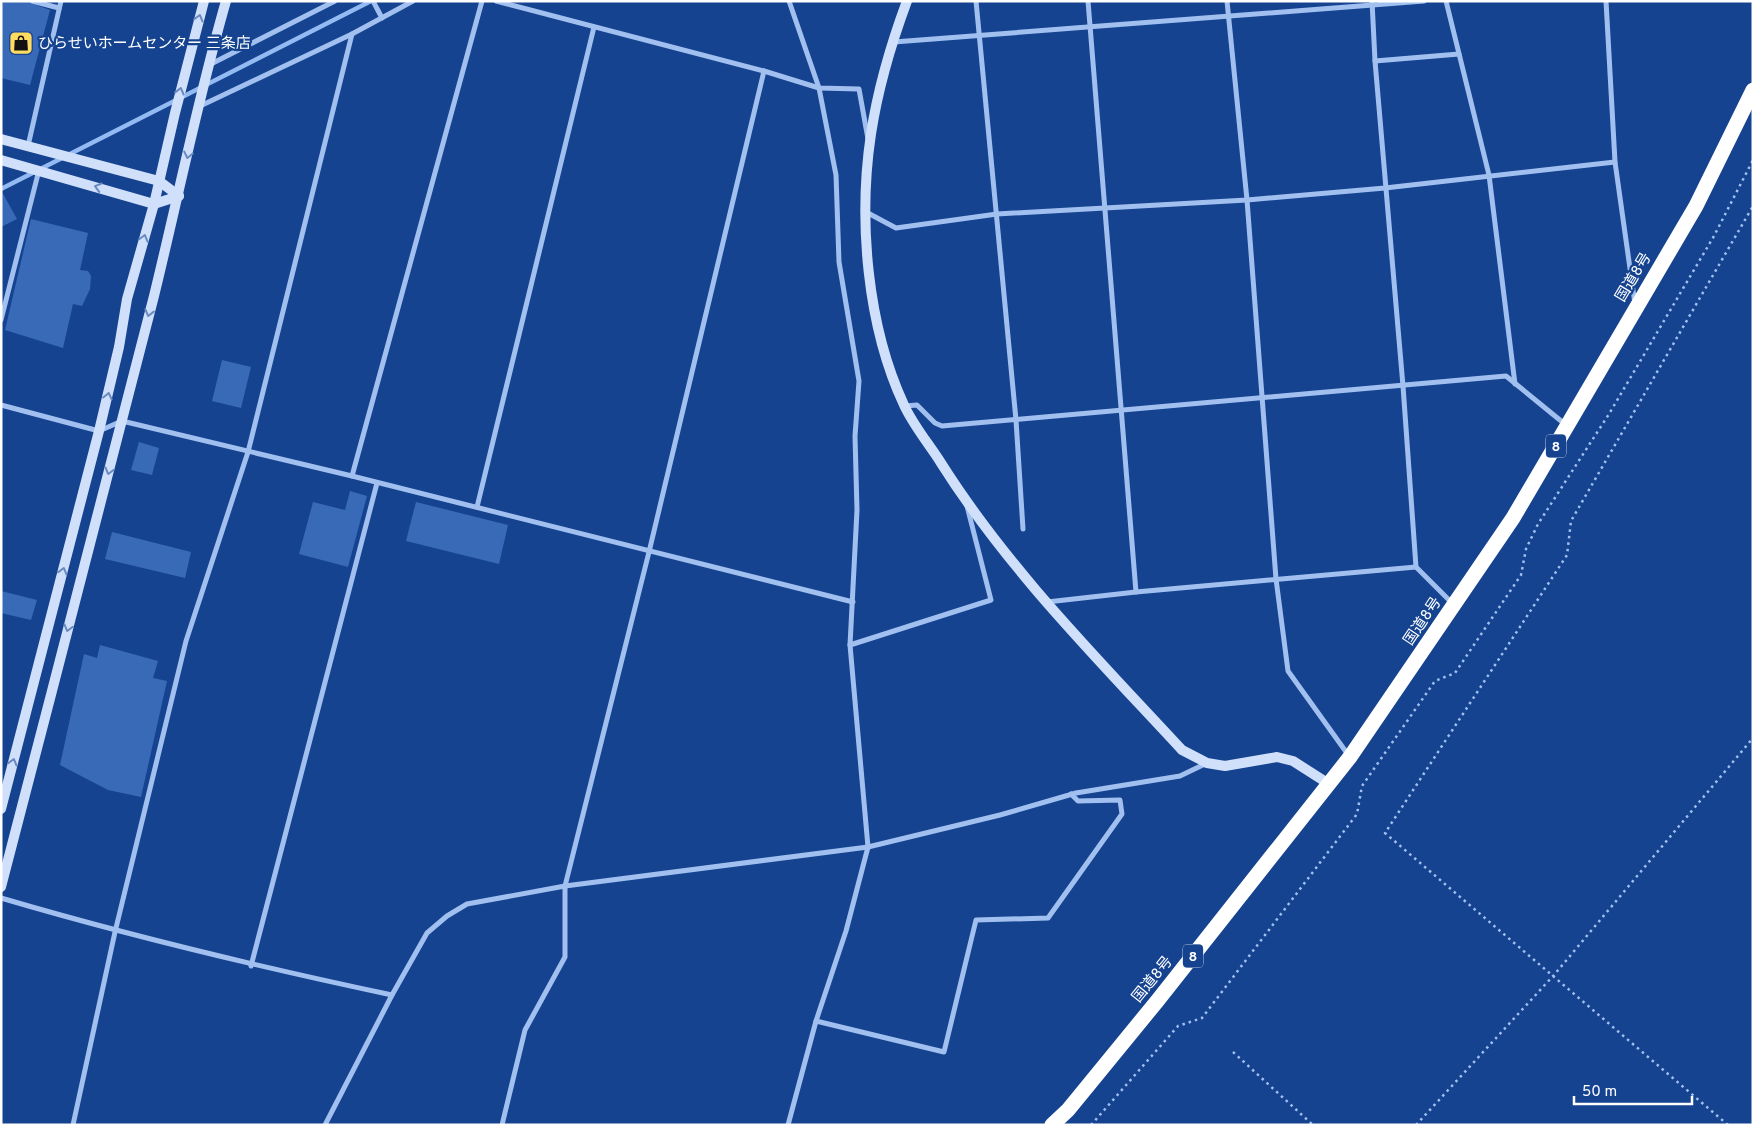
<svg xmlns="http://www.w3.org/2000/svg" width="1754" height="1126" viewBox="0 0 1754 1126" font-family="Overpass,'Noto Sans JP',sans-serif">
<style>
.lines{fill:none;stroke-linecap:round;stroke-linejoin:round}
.stream{stroke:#93baf3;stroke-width:4.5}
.building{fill:#396ab7}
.path{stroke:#a1c0f0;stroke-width:2.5;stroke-dasharray:2.5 4;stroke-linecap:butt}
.street{stroke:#a1c0f0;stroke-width:5}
.secondary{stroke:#d0e0fb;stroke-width:10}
.highway{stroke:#fff;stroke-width:15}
.oneway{stroke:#698ac0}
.labels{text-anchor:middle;stroke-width:4.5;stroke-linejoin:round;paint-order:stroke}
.shield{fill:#154390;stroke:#b9c7de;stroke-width:1}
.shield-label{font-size:14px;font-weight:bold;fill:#fff}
.poi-label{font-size:15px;fill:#fff;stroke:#154390;text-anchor:start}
.street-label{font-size:15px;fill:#fff;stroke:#154390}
</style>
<rect width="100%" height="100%" fill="#154390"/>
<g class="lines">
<polyline class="stream" points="1,189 371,1"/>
</g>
<g class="building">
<polygon points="1,1 25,1 50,10 30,85 1,78"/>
<polygon points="1,190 17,219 1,227"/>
<polygon points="31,219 88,233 80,270 88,271 91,276 90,289 82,306 73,304 63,348 5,330"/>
<polygon points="222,360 251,367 241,408 212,401"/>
<polygon points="139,442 159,448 152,475 131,470"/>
<polygon points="350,491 367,496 348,567 299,554 313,502 345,510"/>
<polygon points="416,502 508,525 499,564 406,541"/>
<polygon points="112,532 191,552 185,578 105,559"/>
<polygon points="1,591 37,600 31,620 1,613"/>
<polygon points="100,645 158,661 153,678 167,681 141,797 108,790 60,765 84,654 97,658"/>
</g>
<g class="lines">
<g class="path">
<polyline points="1233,1052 1313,1125"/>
<polyline points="1091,1125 1178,1026 1202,1018 1357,814 1362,786 1435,681 1455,673 1521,575 1526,549 1538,524 1609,414 1714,236 1753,160"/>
<polyline points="1416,1125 1554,975 1753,738"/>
<polyline points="1728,1125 1385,833 1567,555 1571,521 1753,206"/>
</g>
<g class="street">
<polyline points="32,1 59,8"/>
<polyline points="373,1 382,18"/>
<polyline points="496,1 764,71 819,88 836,175 839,262 859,381 855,436 857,510 850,645 868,847 846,931 816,1021 788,1125"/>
<polyline points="789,1 819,88 859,89 868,139"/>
<polyline points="976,1 1016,420 1023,529"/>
<polyline points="1088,1 1136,592 1416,567"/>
<polyline points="1227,1 1247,200 1276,579 1288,671 1349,756"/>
<polyline points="1372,1 1375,61 1403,386 1416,567 1452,603"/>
<polyline points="1446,1 1489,175 1515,384"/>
<polyline points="1606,1 1615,162 1635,304"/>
<polyline points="894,42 1424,1"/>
<polyline points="1375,61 1459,54"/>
<polyline points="209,65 335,1"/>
<polyline points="198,107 352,34 413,1"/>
<polyline points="28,146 61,1"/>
<polyline points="866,212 896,228 997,214 1247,200 1385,188 1615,162"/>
<polyline points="1,320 39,170"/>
<polyline points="1,405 99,431 122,421 352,476 853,602"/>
<polyline points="905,406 917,405 935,423 942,426 1506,376 1566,425"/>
<polyline points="352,476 482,1"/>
<polyline points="477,507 594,27"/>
<polyline points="1047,602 1136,592"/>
<polyline points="850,645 991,600 967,506"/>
<path d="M 1,898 C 130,936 260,967 392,995"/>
<polyline points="251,966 377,483"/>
<polyline points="816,1021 944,1052 976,920 1048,918 1122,814 1120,800 1078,801 1071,794"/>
<polyline points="73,1125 115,932 186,641 248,452 352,34"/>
<polyline points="325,1125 392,995 427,933 447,916 467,904 565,886 868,847 1000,815 1076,793 1180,776 1207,763"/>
<polyline points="502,1125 525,1030 565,957 565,886 649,552 764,71"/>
</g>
<g class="secondary">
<path d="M 907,1 C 891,44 878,88 871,134 C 858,220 867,326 904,405 C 913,425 929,444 941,463 C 1008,569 1097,658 1182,750 L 1207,763 L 1225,766 L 1277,757 L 1293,761 L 1329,784"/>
<polyline points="1,139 159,181 179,196"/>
<polyline points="1,160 154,204 179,196"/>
<polyline points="1,809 99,431 119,347 127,299 154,204 175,113 204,1"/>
<path d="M 1,887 C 52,690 104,493 154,296 C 178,198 198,98 226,1"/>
</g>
<polyline class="highway" points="1052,1125 1068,1110 1158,1000 1350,757 1513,518 1696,206 1753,90"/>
</g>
<defs><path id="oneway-chevron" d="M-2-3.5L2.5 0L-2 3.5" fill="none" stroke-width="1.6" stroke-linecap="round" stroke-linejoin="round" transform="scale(1.25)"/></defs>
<g class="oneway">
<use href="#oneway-chevron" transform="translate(199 18) rotate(-75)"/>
<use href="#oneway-chevron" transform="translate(180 91) rotate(-76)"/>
<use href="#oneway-chevron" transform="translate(188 155) rotate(102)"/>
<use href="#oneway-chevron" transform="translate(98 187) rotate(-164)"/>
<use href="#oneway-chevron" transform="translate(144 238) rotate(-74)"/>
<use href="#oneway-chevron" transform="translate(149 313) rotate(104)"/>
<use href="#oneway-chevron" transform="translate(108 396) rotate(-77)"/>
<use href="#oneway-chevron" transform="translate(109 471) rotate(105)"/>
<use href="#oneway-chevron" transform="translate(63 571) rotate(-75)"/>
<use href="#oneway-chevron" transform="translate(68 628) rotate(105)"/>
<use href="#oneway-chevron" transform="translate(13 762) rotate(-75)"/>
</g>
<defs>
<g id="shop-square" transform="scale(1.25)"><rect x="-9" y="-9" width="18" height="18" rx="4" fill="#ffdb61" stroke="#154390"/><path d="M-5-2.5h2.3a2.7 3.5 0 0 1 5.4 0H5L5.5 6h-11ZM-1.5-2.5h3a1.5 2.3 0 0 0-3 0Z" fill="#111"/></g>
</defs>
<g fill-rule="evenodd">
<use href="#shop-square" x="21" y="43"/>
</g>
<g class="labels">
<g class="shield">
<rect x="1546" y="434.5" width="20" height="23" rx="4"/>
<rect x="1183" y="944.5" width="20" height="23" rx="4"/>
</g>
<g class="shield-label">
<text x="1556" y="451">8</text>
<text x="1193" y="961">8</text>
</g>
<g class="poi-label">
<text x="38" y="48">ひらせいホームセンター 三条店</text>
</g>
<g class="street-label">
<text transform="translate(1633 277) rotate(-59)" y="5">国道8号</text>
<text transform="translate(1422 621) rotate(-56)" y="5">国道8号</text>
<text transform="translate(1152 979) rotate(-51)" y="5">国道8号</text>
</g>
</g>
<rect width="1754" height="1126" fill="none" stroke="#ffffff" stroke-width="5"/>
<path d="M1574 1096v8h118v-8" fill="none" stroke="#ffffff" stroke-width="2.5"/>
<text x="1582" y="1096" font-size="15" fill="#ffffff" stroke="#154390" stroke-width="4" paint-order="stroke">50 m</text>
</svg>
